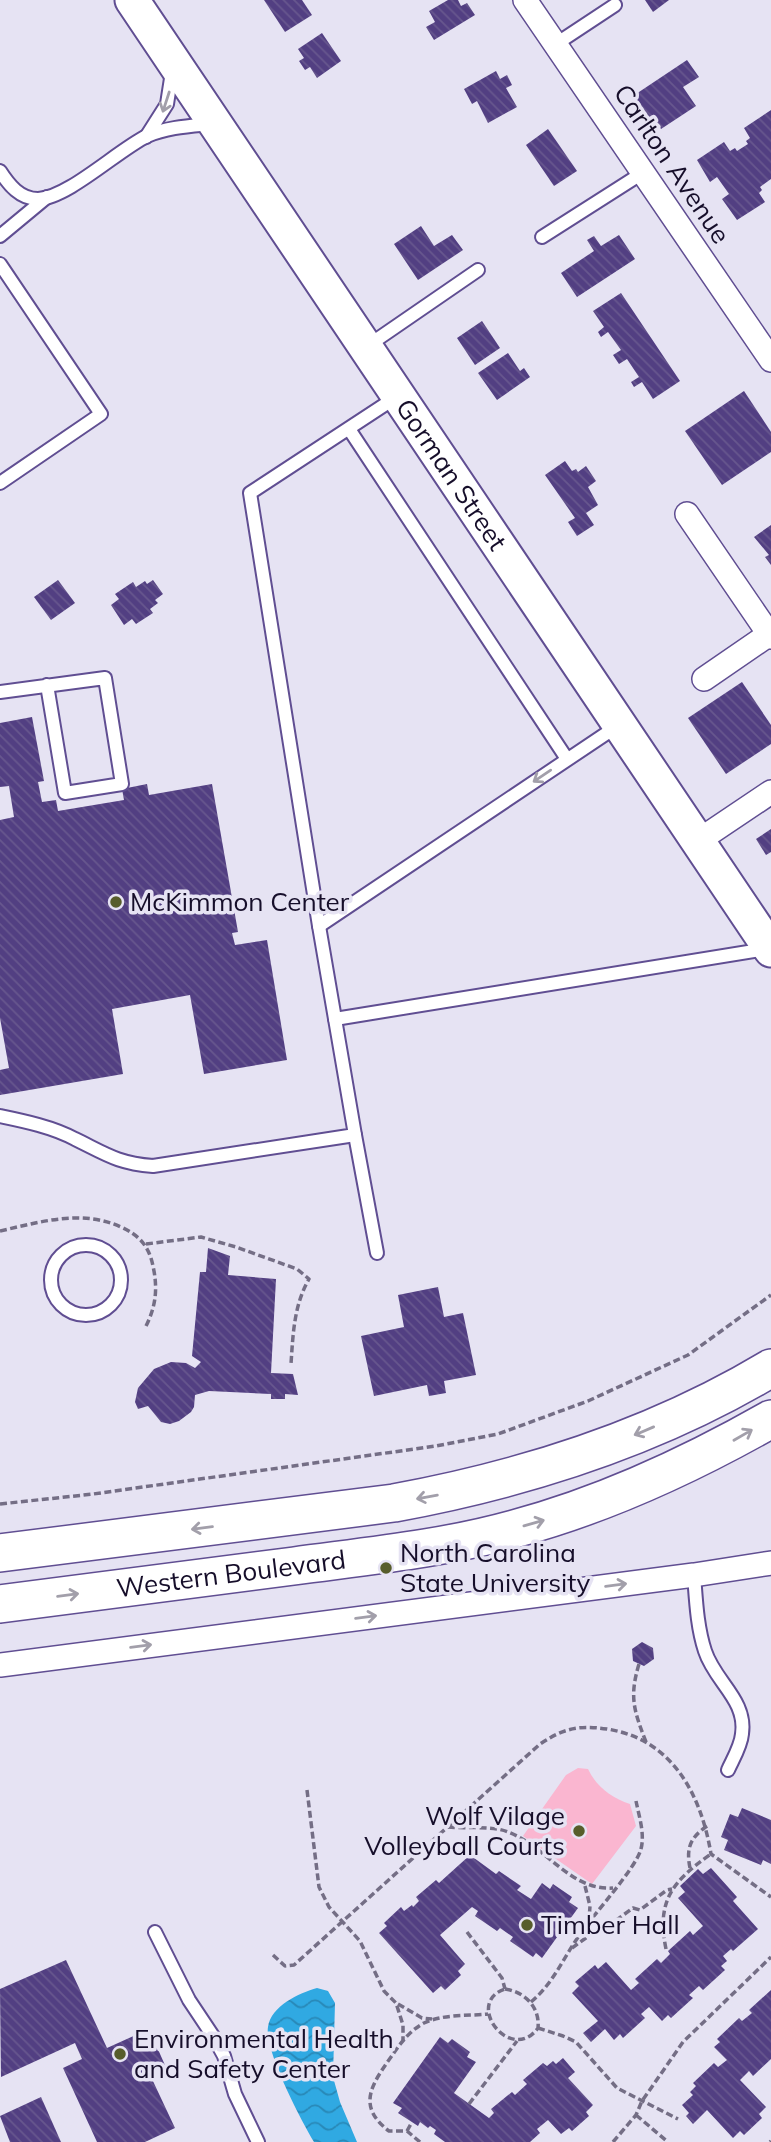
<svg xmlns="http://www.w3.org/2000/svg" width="771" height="2142" viewBox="0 0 771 2142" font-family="Mulish,sans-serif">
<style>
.park{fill:#fab6d0}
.water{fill:url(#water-waves)}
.building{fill:url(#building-back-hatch)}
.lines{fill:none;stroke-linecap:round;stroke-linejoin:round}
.lane-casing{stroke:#604e92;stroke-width:16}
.street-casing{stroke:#604e92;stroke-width:26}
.secondary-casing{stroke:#604e92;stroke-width:37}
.primary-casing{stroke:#604e92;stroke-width:40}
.path{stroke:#746e85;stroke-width:3.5;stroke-dasharray:7 3.5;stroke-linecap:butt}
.lane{stroke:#fff;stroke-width:12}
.street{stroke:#fff;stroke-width:23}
.secondary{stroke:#fff;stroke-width:33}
.primary{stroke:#fff;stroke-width:37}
.oneway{stroke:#a29faa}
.poi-dot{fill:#575d2b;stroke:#e6e3f3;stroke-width:2.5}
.labels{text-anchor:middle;stroke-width:7;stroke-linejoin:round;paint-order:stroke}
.street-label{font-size:26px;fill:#160e2a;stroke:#e6e3f3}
.poi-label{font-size:26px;fill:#160e2a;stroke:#e6e3f3;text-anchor:start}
</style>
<defs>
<pattern id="water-waves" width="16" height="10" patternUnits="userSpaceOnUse" patternTransform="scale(1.75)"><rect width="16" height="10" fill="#30a9e2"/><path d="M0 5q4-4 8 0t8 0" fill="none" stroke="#2888b7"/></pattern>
<pattern id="building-back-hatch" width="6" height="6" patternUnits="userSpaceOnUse" patternTransform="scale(1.75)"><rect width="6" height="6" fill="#523f82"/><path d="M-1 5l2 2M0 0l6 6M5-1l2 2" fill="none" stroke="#67578e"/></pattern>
</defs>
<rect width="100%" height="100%" fill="#e6e3f3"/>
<path class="park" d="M 578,1768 L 588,1769 C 596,1786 611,1798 630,1804 L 636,1826 L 592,1884 L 523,1836 L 566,1775 Z"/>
<path class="water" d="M 317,1988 L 328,1991 L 335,2003 L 333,2077 L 340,2102 L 357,2142 L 314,2142 C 301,2120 264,2050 268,2027 C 271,2006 299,1993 317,1988 Z"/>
<g class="building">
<polygon points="264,0 302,0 312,15 285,32"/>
<polygon points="448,0 458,0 461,6 467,3 475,15 434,40 426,27 435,22 429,11"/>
<polygon points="645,0 669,0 653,12"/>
<polygon points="322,33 341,61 317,78 310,67 305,70 299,61 304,58 298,49"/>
<polygon points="687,60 699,77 683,87 696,106 661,129 654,118 649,121 633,96"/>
<polygon points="496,71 500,79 507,75 512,85 506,88 517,107 488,123 477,101 472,104 464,89"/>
<polygon points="771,110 771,179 760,187 762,190 759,193 765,202 737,220 722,199 729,194 717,177 710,182 697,160 724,142 730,151 735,148 737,151 748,144 746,141 750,138 744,128"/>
<polygon points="548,129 577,171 554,186 526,145"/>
<polygon points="421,226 434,246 452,235 463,250 418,280 394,244"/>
<polygon points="619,235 635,259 577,297 561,273 594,251 587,240 594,236 601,246"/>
<polygon points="621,293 680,381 653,399 642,382 634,387 631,382 639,377 627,359 619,364 613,355 621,350 608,332 601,337 598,332 604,327 593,311"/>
<polygon points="482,321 500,348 475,365 457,338"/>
<polygon points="508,353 520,371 524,368 530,377 497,400 478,373"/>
<polygon points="744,391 771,432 771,452 722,485 685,431"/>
<polygon points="565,461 572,471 576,469 578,472 586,466 596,481 588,487 598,505 586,513 594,525 577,536 568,522 575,518 545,475"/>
<polygon points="771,525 771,565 765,557 769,555 754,537"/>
<polygon points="58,580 75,603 51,620 34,597"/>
<polygon points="153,580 163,594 155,600 158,603 150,609 153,613 136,624 132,619 124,625 111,605 119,599 115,594 133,582 136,587 145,581 147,584"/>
<polygon points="742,682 771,725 771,744 726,774 688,718"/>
<polygon points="32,717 44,781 38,782 42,802 56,800 58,811 124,800 122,789 147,784 149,795 212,784 238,932 232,933 235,945 267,940 287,1060 204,1074 190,995 112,1009 123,1074 0,1095 0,1070 9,1068 0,1018 0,820 14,817 9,786 0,787 0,723"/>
<polygon points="771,829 771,852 766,855 756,839"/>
<polygon points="208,1248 230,1256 228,1275 276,1279 271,1373 293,1374 298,1395 285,1394 285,1399 271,1399 271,1394 209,1391 195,1395 194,1407 191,1412 179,1421 170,1424 161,1422 148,1406 138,1409 135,1402 138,1388 154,1369 171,1362 186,1363 195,1368 201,1362 192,1356 200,1272 206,1272"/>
<polygon points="438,1287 444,1317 463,1313 476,1375 444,1381 446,1393 429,1396 427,1385 374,1396 361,1336 404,1327 398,1295"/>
<polygon points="642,1642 653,1648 654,1659 644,1666 633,1661 632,1649"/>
<polygon points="742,1808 771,1820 771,1864 763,1860 761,1865 724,1850 728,1840 721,1837 730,1814 738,1817"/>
<polygon points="470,1855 496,1874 499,1871 521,1886 517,1890 531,1899 542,1883 550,1889 553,1884 572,1897 569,1902 578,1908 542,1958 536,1953 533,1957 510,1941 513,1937 500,1928 497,1931 475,1916 478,1911 472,1907 440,1935 465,1964 458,1971 461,1975 445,1990 441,1986 433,1993 379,1933 387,1926 384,1923 401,1907 404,1911 412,1905 413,1907 419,1901 416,1897 436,1880 439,1883"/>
<polygon points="711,1868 737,1897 733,1901 758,1929 733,1951 731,1949 723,1956 727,1961 721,1966 725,1970 703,1990 699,1986 689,1995 693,1998 671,2018 668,2015 662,2021 649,2007 641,2014 645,2018 623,2038 620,2034 614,2040 605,2029 591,2042 583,2033 598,2021 572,1993 579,1986 575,1982 595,1965 598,1969 606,1962 631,1990 639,1983 635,1979 657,1959 661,1963 670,1954 668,1951 690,1931 693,1935 703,1926 678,1898 685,1892 680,1886 698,1869 703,1874"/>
<polygon points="66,1960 107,2048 149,2029 168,2072 152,2079 175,2128 145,2142 97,2142 63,2068 82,2059 75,2043 1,2077 0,1989"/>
<polygon points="771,1990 771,2059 753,2076 749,2071 740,2080 766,2107 759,2114 762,2118 744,2135 740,2131 733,2138 707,2110 693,2124 686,2116 689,2113 682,2105 693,2095 690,2092 696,2086 693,2083 714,2063 718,2067 727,2060 714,2047 720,2042 717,2039 739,2018 742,2021 752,2013 749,2010"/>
<polygon points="440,2037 448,2043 452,2039 470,2052 467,2057 476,2062 454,2093 489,2118 494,2113 491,2109 512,2092 515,2095 527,2084 523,2080 543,2063 547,2066 553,2061 556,2064 563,2058 575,2072 568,2078 593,2105 586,2112 589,2116 572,2131 569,2128 561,2134 548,2120 537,2129 540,2133 530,2142 445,2142 434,2134 436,2130 430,2126 428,2128 420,2122 418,2126 398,2113 402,2108 393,2103"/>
<polygon points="41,2097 61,2142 10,2142 0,2116"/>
</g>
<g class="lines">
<g class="lane-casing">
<g id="lane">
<polyline points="556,44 615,5"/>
<polyline points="146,137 167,104 172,72"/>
<path d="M 0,171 C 9,185 20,199 38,199 C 68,198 118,150 147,136 C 167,127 190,126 211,124"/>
<polyline points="0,236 47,197"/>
<polyline points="542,237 644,172"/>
<polyline points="0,264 101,414 0,483"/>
<polyline points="366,347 478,270"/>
<polyline points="349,429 567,759"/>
<polyline points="0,692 105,678 122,784 65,793 47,685"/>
<polyline points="319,926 619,725"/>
<polyline points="335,1019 766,949"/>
<path d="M 0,1116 C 24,1121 53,1127 75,1139 C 106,1154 117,1163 153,1166 L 355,1135 L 319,926 L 250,493 L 398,396"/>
<polyline points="355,1135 377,1253"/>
<circle cx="86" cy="1280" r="35"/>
<path d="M 694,1575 C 696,1600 697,1627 705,1651 C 715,1682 747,1700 742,1734 C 741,1746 733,1759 728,1770"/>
<polyline points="155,1932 189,2000 213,2036 224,2056 235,2094 258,2142"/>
</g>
</g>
<g class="street-casing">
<g id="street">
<polyline points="525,0 771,360"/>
<polyline points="687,514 771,637"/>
<polyline points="704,679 771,633"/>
<polyline points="698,841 771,792"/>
<polyline points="0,1665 694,1575 771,1563"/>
</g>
</g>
<g class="secondary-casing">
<g id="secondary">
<path id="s1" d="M 132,0 L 771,950"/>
</g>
</g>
<g class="primary-casing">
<g id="primary">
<path d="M 0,1553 L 394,1503 C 525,1479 656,1437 771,1368"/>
<path id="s2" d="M 0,1604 C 98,1591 196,1578 294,1566 C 368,1556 442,1549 514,1529 C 604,1505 690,1465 771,1419"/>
</g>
</g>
<g class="path">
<path d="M 0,1231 C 40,1222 82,1209 121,1227 C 139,1235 149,1246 153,1266 C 158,1289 156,1307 145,1328"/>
<path d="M 146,1244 L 201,1237 L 236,1247 L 297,1269 L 309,1279 C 294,1305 293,1334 291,1364"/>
<polyline points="0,1504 93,1494 436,1446 498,1434 588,1401 688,1355 771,1295"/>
<path d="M 639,1664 C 629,1697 634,1711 646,1742"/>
<polyline points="307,1790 319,1887 329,1907 360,1941 384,1991 396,2003 403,2025 403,2040"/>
<path d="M 448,1827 C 466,1829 491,1825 508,1832 C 546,1846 570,1891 613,1888"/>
<path d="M 690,1868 C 686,1848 690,1838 707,1826"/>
<polyline points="585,1886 590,1906 589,1920"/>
<polyline points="467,1932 502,1978 505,1989"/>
<polyline points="572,1948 608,1922 615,1921 633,1908 640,1910 667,1890 672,1889"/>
<path d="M 666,1949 C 656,1900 673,1881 711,1854"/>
<path d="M 273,1955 L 285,1966 L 294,1965 L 540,1744 C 564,1728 579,1725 607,1729 C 672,1739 701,1794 711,1854 L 771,1897"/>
<path d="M 505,1989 C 525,1992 540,2007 538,2028 C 511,2065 463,2003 505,1989 Z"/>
<path d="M 531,2002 C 554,1983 564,1956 581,1933 C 594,1914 636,1868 641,1849 C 645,1834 639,1816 636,1801"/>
<polyline points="398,2004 422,2018 432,2019"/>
<polyline points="538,2028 563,2036 576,2042 617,2088 678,2119"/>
<polyline points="469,2104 517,2041"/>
<polyline points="636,2115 668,2142"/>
<polyline points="407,2131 412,2122"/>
<path d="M 420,2142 L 407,2131 L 389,2131 C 356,2106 372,2084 391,2057 C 400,2044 409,2031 424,2023 C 443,2014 468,2016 488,2014"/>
<polyline points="613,2142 636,2115 642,2101 683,2042 771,1957"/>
<polyline points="770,2142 771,2141"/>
</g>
<use href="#lane" class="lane"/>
<use href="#street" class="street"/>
<use href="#secondary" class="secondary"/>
<use href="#primary" class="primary"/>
</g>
<defs><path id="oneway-shaft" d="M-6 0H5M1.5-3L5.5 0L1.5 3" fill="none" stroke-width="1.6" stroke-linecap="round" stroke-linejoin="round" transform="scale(1.75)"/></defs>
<g class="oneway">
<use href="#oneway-shaft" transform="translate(166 102) rotate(108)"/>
<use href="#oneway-shaft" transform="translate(542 776) rotate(146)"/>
<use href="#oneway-shaft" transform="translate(644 1431) rotate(157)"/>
<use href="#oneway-shaft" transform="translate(743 1435) rotate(-30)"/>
<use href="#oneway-shaft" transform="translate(427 1497) rotate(170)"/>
<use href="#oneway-shaft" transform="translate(534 1523) rotate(-16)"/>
<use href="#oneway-shaft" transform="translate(202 1528) rotate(173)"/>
<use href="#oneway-shaft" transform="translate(616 1585) rotate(-7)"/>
<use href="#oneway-shaft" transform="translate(68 1595) rotate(-7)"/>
<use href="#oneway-shaft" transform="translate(366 1617) rotate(-7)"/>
<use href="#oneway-shaft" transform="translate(141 1646) rotate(-7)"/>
</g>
<g class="poi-dot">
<circle cx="116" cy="902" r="7"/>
<circle cx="386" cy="1568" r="7"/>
<circle cx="579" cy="1831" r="7"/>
<circle cx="527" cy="1925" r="7"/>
<circle cx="120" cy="2054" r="7"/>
</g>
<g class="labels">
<g class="street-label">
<text transform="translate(672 164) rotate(56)" y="9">Carlton Avenue</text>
<text dy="9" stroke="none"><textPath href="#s1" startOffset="572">Gorman Street</textPath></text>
<text dy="9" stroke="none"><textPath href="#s2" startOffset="233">Western Boulevard</textPath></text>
</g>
<g class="poi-label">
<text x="130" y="911">McKimmon Center</text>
<text x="400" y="1562">North Carolina<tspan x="400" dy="30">State University</tspan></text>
<text x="565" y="1825" text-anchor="end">Wolf Vilage<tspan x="565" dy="30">Volleyball Courts</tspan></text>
<text x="541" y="1934">Timber Hall</text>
<text x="134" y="2048">Environmental Health<tspan x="134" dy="30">and Safety Center</tspan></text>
</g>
</g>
</svg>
